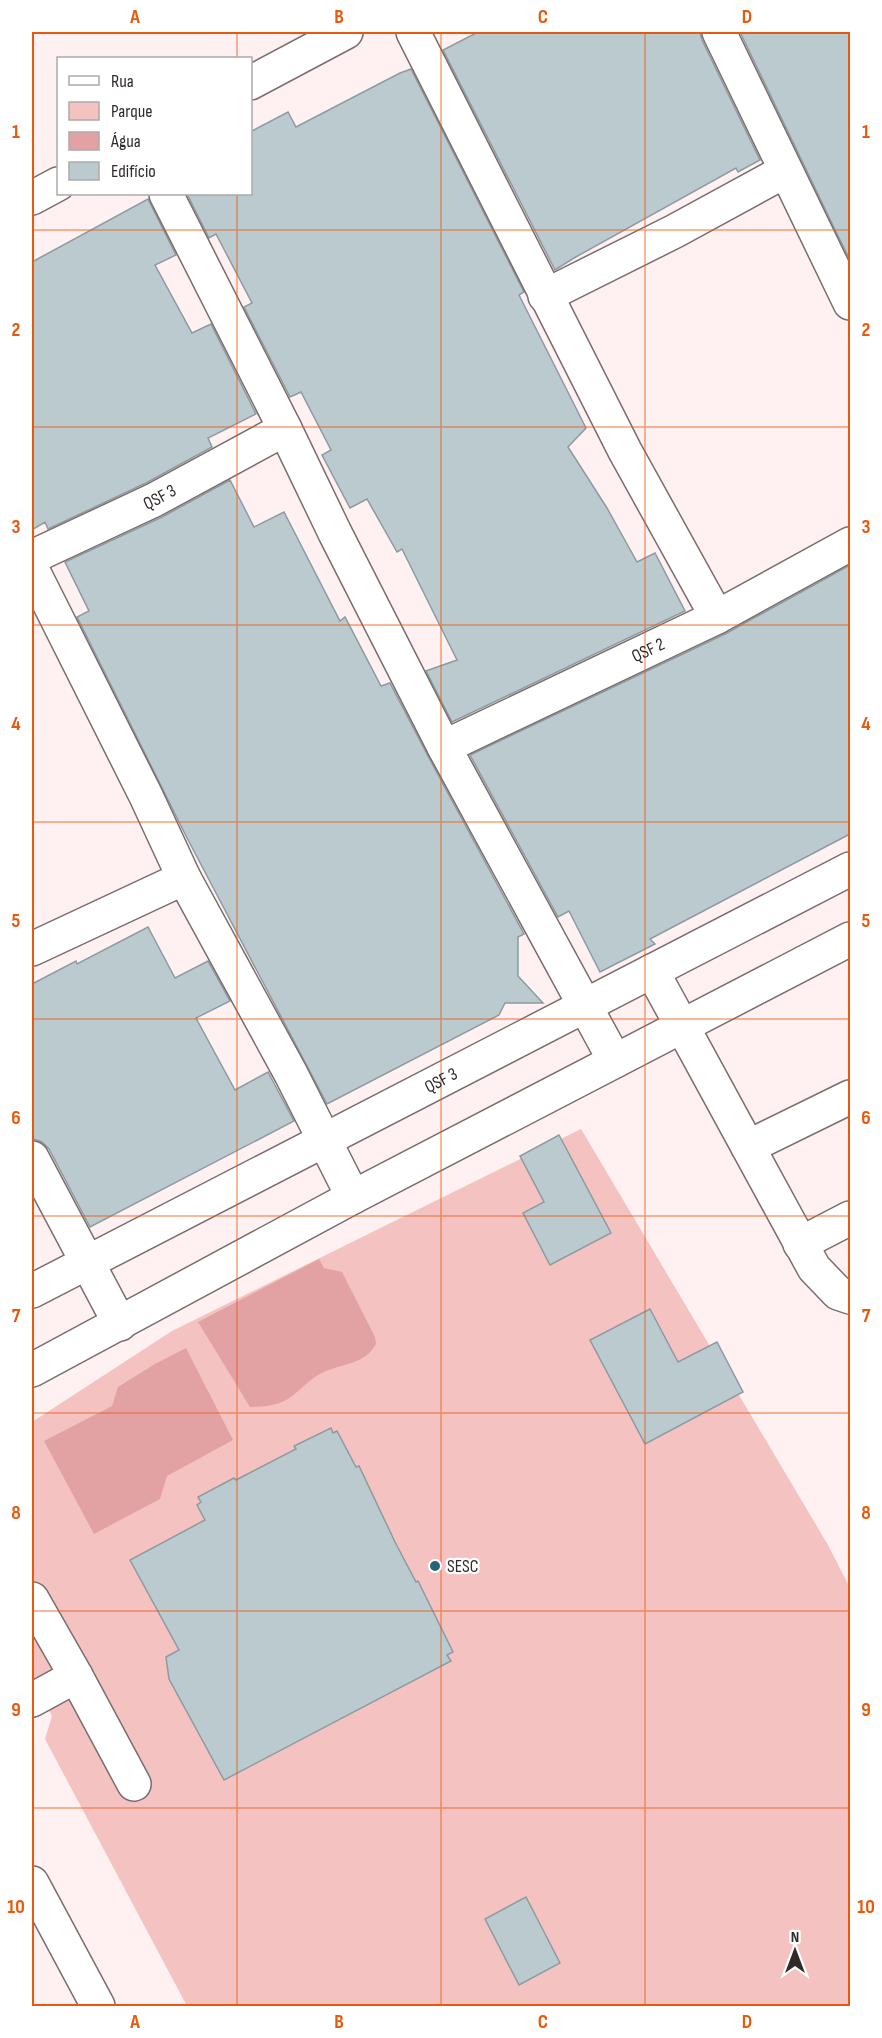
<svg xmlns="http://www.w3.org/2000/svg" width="882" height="2038" viewBox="0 0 882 2038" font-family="'Sofia Sans Condensed',sans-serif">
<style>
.green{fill:#f5c2c2}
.water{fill:#e2a2a3}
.building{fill:#bacacf;stroke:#8d9ba0;stroke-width:1.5}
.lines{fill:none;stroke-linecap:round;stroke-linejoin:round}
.minor-casing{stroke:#7c6d6d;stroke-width:36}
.minor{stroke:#fff;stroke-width:33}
.grid{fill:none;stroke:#e8590c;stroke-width:1.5;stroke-opacity:0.55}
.poi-dot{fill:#236679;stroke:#fff;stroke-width:2}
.labels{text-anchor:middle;stroke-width:4.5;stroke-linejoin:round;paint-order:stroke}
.street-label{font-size:18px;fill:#302a29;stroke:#fff}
.poi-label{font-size:18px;fill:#302a29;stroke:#fff;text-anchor:start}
.neatline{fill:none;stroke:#e8590c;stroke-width:2}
.grid-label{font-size:20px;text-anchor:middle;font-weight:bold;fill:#e8590c}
</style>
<rect width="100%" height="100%" fill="#fff1f1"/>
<polygon class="green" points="581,1129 828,1545 850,1588 850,2006 187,2006 45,1739 52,1716 32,1677 32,1422 172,1331"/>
<g class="water">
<path d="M 319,1259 L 324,1268 L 342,1272 L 375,1337 L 376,1344 C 364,1366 340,1363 320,1374 C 306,1381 297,1396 282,1402 C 271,1406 262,1407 250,1407 L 198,1322 Z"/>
<polygon points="186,1348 233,1440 167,1476 160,1499 94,1534 44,1441 112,1406 118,1387 155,1364"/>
</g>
<g class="building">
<polygon points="478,32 700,32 702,40 760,160 738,172 736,168 574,258 555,270 443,50"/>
<polygon points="740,32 850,32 850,260 838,236"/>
<polygon points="411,69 524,292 519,295 586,428 568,447 607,508 637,562 655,553 685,611 452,722 426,671 457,660 402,549 397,552 367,499 350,508 322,455 331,450 301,392 290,397 244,307 252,303 216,234 209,238 187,194 250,194 250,132 288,112 296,127 400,73"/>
<polygon points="148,199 176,255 155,265 192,333 211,324 256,414 208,438 212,447 146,483 48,529 45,522 32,530 32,262"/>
<polygon points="230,480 254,527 284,512 340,621 345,617 381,686 390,683 428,756 524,934 518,937 518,976 543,1003 505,1003 499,1015 327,1104 186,836 77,617 89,611 65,562 162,517"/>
<polygon points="850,565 850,834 650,939 655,944 600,972 569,911 558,917 470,755 725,634"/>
<polygon points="148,927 175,978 208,961 230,1001 196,1018 235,1090 268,1072 294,1121 90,1227 49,1149 42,1142 33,1139 32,1137 32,984 76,961 77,964"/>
<polygon points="559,1135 611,1233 550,1265 523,1213 544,1202 520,1156"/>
<polygon points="650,1309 678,1362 717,1342 743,1392 645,1444 590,1340"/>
<polygon points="331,1428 333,1433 337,1431 356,1467 359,1466 395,1542 416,1582 418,1581 453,1652 447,1655 451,1661 224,1780 169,1679 166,1657 179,1650 130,1560 205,1520 197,1505 201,1502 198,1497 234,1478 236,1480 296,1449 294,1446"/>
<polygon points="526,1897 560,1963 519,1985 485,1919"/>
</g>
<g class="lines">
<g class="minor-casing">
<g id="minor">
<polyline points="413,32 625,451 717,617"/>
<polyline points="719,32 850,303"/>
<polyline points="250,83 346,32"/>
<polyline points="166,194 285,429 335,533 444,747 615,1061"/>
<polyline points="32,198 58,184"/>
<polyline points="545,296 675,231 785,171"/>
<path id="s1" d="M 32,557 L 154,500 L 285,429"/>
<polyline points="32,569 146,796 184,878 291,1074 353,1197"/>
<path id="s2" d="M 444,747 L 717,617 L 850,544"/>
<polyline points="32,949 184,878"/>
<polyline points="652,971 814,1268 838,1293 850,1297"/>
<polyline points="748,1147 850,1097"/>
<polyline points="32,1158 120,1324"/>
<polyline points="800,1244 850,1218"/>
<path id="s3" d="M 32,1291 L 850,869"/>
<polyline points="32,1370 353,1197 850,939"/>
<polyline points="32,1599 76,1676 134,1784"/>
<polyline points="32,1700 76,1676"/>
<polyline points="32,1883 98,2006"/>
</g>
</g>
<use href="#minor" class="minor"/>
</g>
<path class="grid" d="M 237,32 L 237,58M 441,32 L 441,2006M 645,32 L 645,2006M 237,194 L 237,2006M 32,230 L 850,230M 32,427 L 850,427M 32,625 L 850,625M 32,822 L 850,822M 32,1019 L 850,1019M 32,1216 L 850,1216M 32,1413 L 850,1413M 32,1611 L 850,1611M 32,1808 L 850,1808"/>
<circle class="poi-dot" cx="435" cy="1566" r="6"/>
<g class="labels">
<g class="street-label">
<text dy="6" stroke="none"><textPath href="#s1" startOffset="141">QSF 3</textPath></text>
<text dy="6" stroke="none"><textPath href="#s2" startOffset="226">QSF 2</textPath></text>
<text dy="6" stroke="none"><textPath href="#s3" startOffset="460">QSF 3</textPath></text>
</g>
<g class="poi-label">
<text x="447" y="1572">SESC</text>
</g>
</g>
<rect width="882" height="2038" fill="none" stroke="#ffffff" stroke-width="66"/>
<rect x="57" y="57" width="195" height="138" fill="#ffffff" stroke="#acaaa9" stroke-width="1.5"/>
<rect x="69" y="76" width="30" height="9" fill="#ffffff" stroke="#acaaa9" stroke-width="1.5"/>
<text x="111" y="87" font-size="18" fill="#302a29">Rua</text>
<rect x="69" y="102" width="30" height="18" fill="#f5c2c2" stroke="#acaaa9" stroke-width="1.5"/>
<text x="111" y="117" font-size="18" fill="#302a29">Parque</text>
<rect x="69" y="132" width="30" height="18" fill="#e2a2a3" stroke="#acaaa9" stroke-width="1.5"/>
<text x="111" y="147" font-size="18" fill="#302a29">Água</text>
<rect x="69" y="162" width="30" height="18" fill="#bacacf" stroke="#acaaa9" stroke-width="1.5"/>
<text x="111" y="177" font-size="18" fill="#302a29">Edifício</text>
<g transform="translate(795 1951)" stroke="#ffffff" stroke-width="4.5" paint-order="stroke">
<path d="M0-4.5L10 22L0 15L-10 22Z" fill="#302a29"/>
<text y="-9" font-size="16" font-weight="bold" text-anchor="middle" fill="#302a29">N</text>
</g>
<rect x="33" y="33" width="816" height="1972" class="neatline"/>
<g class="grid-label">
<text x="135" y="23">A</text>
<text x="339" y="23">B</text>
<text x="543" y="23">C</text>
<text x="747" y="23">D</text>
<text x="16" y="138">1</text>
<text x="866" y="138">1</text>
<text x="16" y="336">2</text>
<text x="866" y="336">2</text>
<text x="16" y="533">3</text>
<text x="866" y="533">3</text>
<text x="16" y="730">4</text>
<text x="866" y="730">4</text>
<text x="16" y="927">5</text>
<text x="866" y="927">5</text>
<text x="16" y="1124">6</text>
<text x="866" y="1124">6</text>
<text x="16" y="1322">7</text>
<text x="866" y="1322">7</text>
<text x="16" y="1519">8</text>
<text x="866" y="1519">8</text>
<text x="16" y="1716">9</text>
<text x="866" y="1716">9</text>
<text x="16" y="1913">10</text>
<text x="866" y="1913">10</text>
<text x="135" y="2028">A</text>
<text x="339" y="2028">B</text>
<text x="543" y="2028">C</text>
<text x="747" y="2028">D</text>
</g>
</svg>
